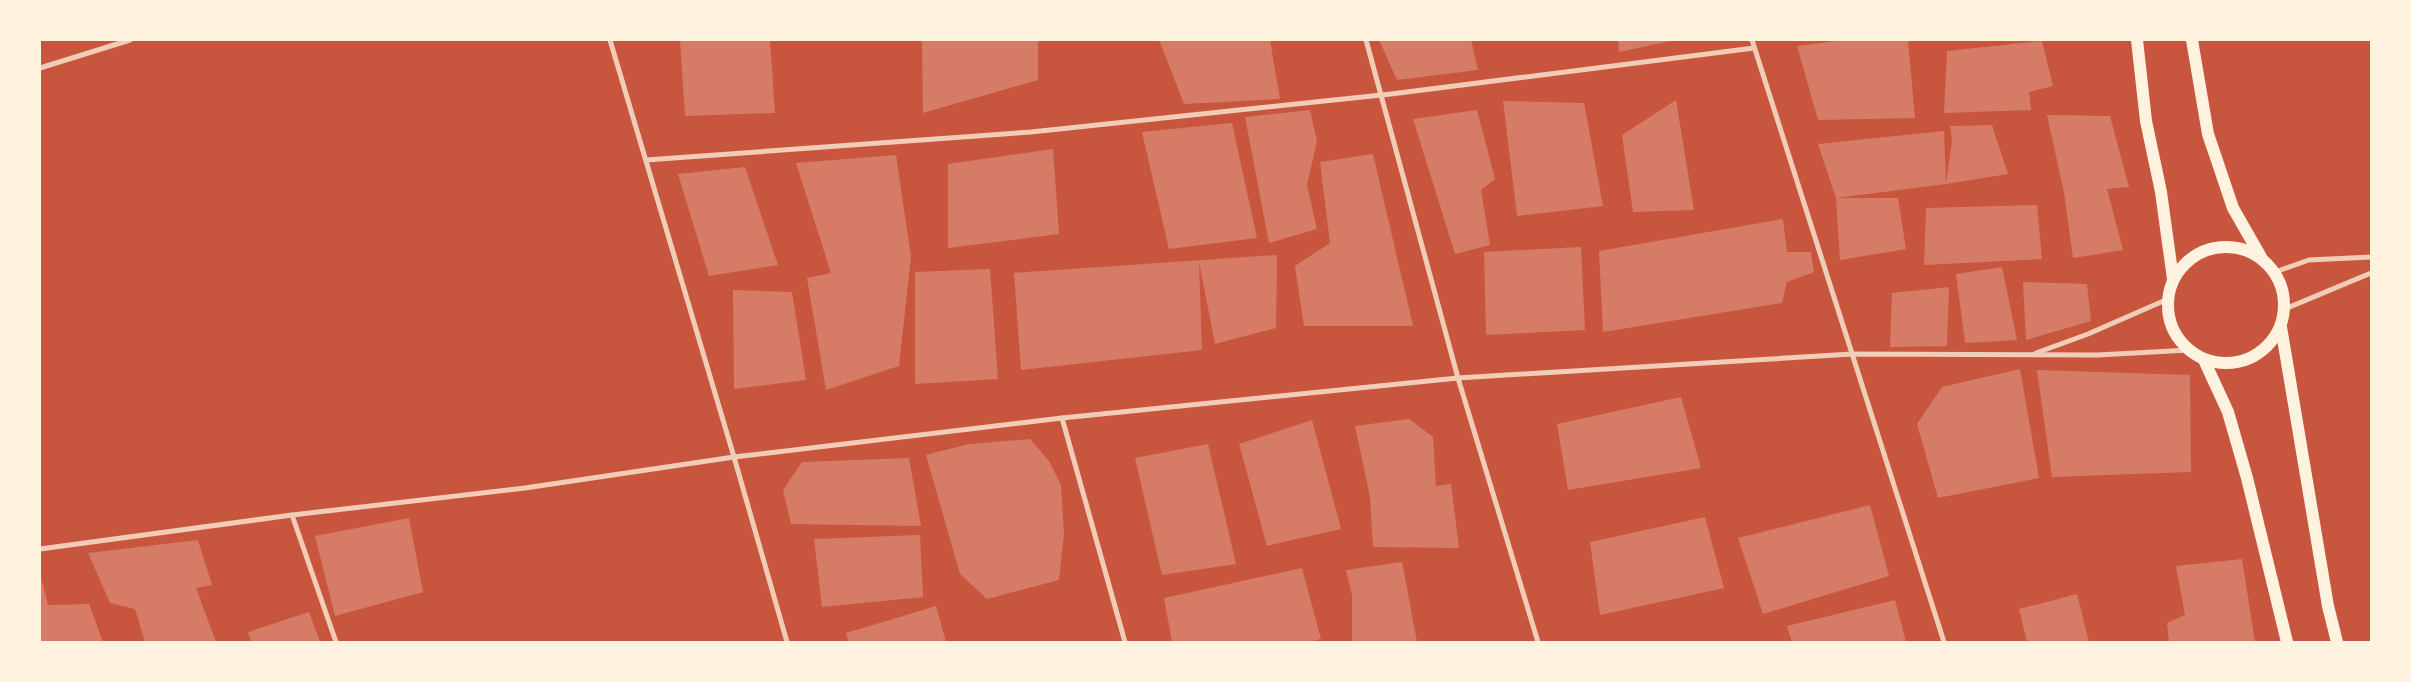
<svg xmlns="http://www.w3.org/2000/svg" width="2411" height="682" viewBox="0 0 2411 682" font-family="Arial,sans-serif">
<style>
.building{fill:#d67c66}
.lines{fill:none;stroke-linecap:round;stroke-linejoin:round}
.minor{stroke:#f1ccb7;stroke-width:5}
.primary{stroke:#fff3e0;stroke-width:12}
</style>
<rect width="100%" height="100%" fill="#c8553d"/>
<g class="building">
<polygon points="680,40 770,40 775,113 685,116"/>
<polygon points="922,40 1038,40 1038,80 923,113"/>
<polygon points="1159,40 1270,40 1280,99 1184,104"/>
<polygon points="1379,40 1471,40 1478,70 1397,80"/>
<polygon points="1618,40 1671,40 1671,41 1619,52"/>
<polygon points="1845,40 1908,40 1915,118 1818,120 1797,46"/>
<polygon points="2042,41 2053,86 2029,92 2031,110 1944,113 1947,51"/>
<polygon points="1676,100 1694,210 1633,212 1622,135"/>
<polygon points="1503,101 1584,103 1603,206 1517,216"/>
<polygon points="1310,110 1317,141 1307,185 1317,229 1269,243 1245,117"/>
<polygon points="1477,110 1495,179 1481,190 1490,245 1455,254 1413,119"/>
<polygon points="2047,115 2110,116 2129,187 2107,189 2123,250 2073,258 2064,193"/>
<polygon points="1232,123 1257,238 1169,249 1142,132"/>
<polygon points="1992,125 2008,174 1946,184 1836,198 1818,144 1944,131 1946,184 1952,141 1950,126"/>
<polygon points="1053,149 1059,234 948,248 948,164"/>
<polygon points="1373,154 1413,326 1304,326 1295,266 1330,243 1320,162"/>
<polygon points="896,155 911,257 899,366 826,390 807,278 831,273 796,163"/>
<polygon points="745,167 778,265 709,276 678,174"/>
<polygon points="1836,198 1898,198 1906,249 1840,260"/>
<polygon points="2037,205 2042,259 1924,265 1926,208"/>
<polygon points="1783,219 1787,252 1811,252 1814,272 1787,282 1782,303 1603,332 1599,251"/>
<polygon points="1581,247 1585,330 1486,335 1484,252"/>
<polygon points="1277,255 1276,328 1215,344 1199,262 1202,350 1021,370 1014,273"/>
<polygon points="2002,267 2017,340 1965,343 1956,274"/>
<polygon points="990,269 998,379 915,384 915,272"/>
<polygon points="2023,282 2087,284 2091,321 2026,340"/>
<polygon points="1949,287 1947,346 1890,347 1892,293"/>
<polygon points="733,290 792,292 806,380 734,389"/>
<polygon points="2020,369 2039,478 1938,498 1917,424 1942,387"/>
<polygon points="2037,370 2190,375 2191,472 2052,477"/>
<polygon points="1681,397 1701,468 1568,490 1557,424"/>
<polygon points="1409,419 1433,437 1436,486 1451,484 1459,548 1373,547 1370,497 1355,426"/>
<polygon points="1312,420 1341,529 1267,546 1239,444"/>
<polygon points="1030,439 1049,461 1061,485 1064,534 1059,580 987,599 960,574 926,455 969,444"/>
<polygon points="1208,444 1236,564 1162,575 1135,458"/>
<polygon points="909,458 921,526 791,524 783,490 802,462"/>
<polygon points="1870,505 1889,576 1763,614 1738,538"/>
<polygon points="1705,517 1724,588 1600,615 1590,542"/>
<polygon points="409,518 423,592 335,616 315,536"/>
<polygon points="920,535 923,597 822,607 814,539"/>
<polygon points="198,540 212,585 196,588 216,642 145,642 135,609 110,603 88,553"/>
<polygon points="2242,559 2255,642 2169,642 2167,623 2185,615 2176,566"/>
<polygon points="1402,562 1417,642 1352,642 1352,595 1346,570"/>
<polygon points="1302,568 1321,639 1308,642 1172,642 1164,598"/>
<polygon points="40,573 48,605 89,604 103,642 40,642"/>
<polygon points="2077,594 2089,642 2027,642 2019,609"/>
<polygon points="1895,600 1906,642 1792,642 1787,626"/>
<polygon points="936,606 946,642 849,642 846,633"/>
<polygon points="309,612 320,642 251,642 248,632"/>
</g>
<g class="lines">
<g class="minor">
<polyline points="610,40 734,457 787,642"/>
<polyline points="1366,40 1458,378 1538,642"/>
<polyline points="1752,40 1944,642"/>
<polyline points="40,68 130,40"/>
<polyline points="646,160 1031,132 1391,94 1754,48"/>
<polyline points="2275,272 2309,260 2371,257"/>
<polyline points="2285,309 2371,273"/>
<polyline points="2036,353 2088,334 2168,299"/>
<polyline points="1062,418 1125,642"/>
<polyline points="292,515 336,642"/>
<polyline points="40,549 292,515 525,488 734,457 1062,418 1458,378 1852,354 2098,355 2189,350"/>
</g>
<g class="primary">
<polyline points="2137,40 2146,121 2161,192 2173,279"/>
<polyline points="2192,40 2208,134 2233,208 2261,257"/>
<circle cx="2226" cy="305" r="58"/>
<polyline points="2281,327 2328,606 2337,642"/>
<polyline points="2204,360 2228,412 2247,478 2287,642"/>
</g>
</g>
<rect width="2411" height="682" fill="none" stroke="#fff3e0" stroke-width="82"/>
</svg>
